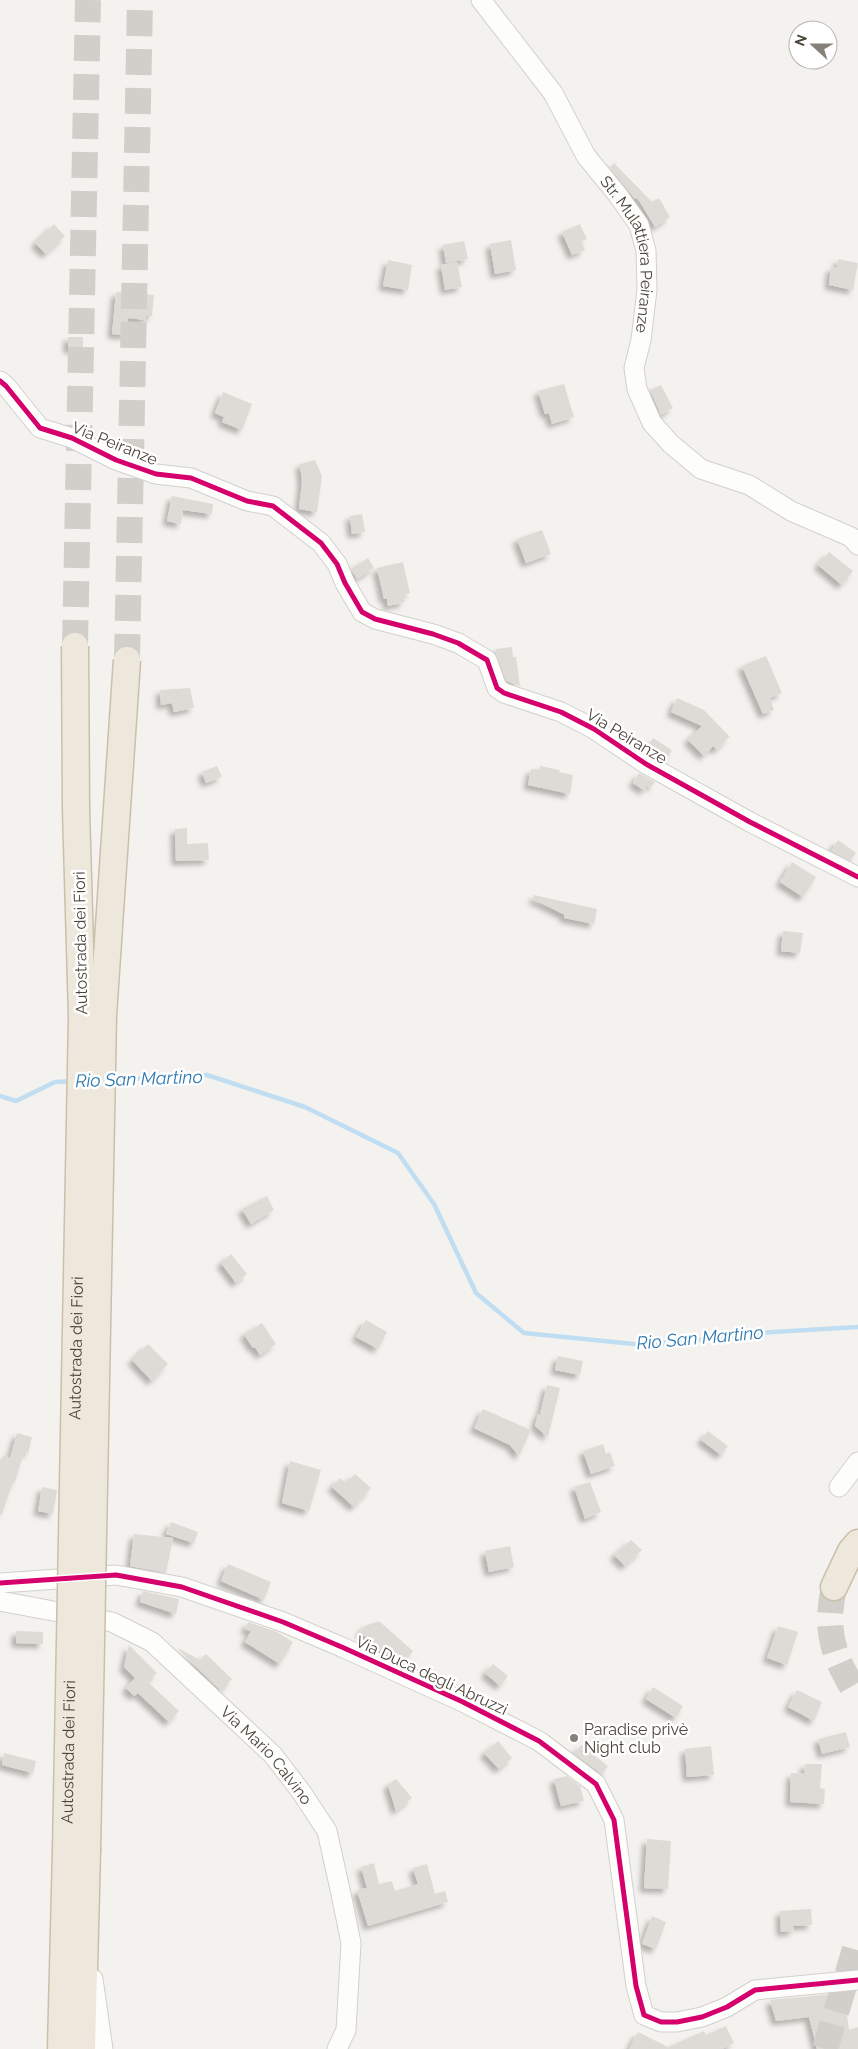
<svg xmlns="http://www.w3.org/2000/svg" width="858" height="2049" viewBox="0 0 858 2049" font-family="Raleway,sans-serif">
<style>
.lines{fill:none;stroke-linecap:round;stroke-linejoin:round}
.stream{stroke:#c0ddf1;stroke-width:4.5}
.building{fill:#dedbd6;filter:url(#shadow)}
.highway-tunnel{stroke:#d2cfca;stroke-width:26;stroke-dasharray:26 13;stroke-linecap:butt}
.minor-casing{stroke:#d2d0cb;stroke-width:21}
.highway-casing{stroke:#ccbfa9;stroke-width:29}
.minor{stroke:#fdfdfc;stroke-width:19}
.highway{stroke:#ede8db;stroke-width:26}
.highway-bridge-casing{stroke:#ccbfa9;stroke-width:29;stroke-linecap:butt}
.highway-bridge{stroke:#ede8db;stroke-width:26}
.cycleway-casing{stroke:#fff;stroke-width:8}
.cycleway{stroke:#d6006c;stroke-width:5}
.poi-dot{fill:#868178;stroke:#fff;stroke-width:2}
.labels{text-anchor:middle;stroke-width:5;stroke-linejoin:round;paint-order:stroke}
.street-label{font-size:16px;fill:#4b4439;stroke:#fff}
.poi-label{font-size:16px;fill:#4b4439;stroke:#fff;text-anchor:start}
.water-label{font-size:18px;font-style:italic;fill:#2e7ab2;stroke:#fff}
</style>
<defs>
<filter id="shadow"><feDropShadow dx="-4.5" dy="4.5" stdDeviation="2.5" flood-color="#0004"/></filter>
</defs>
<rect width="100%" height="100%" fill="#f4f2ee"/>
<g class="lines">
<g class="stream">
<polyline points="111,1080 207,1075 305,1107 398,1153 434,1204 476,1293 524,1333 644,1345 773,1332 858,1327"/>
<polyline points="0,1096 16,1101 55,1082 74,1081"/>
</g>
</g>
<g class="building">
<polygon points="614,163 652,202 659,198 670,217 655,227 637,197 635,199 610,167"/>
<polygon points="54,224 65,236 46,254 35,243"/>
<polygon points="580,224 587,239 581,241 585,250 572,255 562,232"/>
<polygon points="511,240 516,270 495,274 490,244"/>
<polygon points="464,241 468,259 446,263 443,245"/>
<polygon points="838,259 858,263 853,290 829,285 831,267 837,268"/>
<polygon points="388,260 412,265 408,290 383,286"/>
<polygon points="457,262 462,287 445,290 441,265"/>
<polygon points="116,292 154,295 152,316 146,316 146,320 128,318 127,335 112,334"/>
<rect x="68" y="337" width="15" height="12"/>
<polygon points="564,384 574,417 552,424 549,413 545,414 538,391"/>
<polygon points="661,385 673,408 661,415 650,390"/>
<polygon points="223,392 252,404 242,430 222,422 224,417 215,413"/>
<polygon points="315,460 322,476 317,512 299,509 302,482 300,464"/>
<polygon points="172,496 213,504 212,514 183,510 181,524 167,521"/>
<polygon points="362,514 365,532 352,534 350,516"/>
<polygon points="542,530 551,554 526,563 517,539"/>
<polygon points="829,552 853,571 842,585 818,565"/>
<polygon points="368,558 374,568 357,579 351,569"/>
<polygon points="403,562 410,593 403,595 405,602 388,606 387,598 384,599 377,568"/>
<polygon points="512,647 513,657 516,657 520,686 506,681 496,655 496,649"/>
<polygon points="766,656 782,693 770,698 774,710 763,714 742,666"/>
<polygon points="190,688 194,708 174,712 172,703 161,705 160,690"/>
<polygon points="677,698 704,710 732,739 729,737 717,750 713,746 704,756 688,740 702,726 671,712"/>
<polygon points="653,738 672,750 665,762 645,750"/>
<polygon points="217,766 222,777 206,783 202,772"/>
<polygon points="540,766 560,770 559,772 573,775 570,794 528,785 531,769 539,770"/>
<polygon points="639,773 655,782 651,787 647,784 645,791 633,783"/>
<polygon points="187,828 187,844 208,843 209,860 176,861 175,829"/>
<polygon points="838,840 856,853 850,861 831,851"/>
<polygon points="792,862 816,877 803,897 780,882"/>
<polygon points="534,895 597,909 594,924 564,918 565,915 533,899"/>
<polygon points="783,931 803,933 800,953 781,951"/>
<polygon points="267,1196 274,1210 251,1224 242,1209"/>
<polygon points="231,1254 247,1274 236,1283 221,1263"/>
<polygon points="366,1320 387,1332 378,1349 356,1337"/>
<polygon points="262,1323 276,1344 260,1355 255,1347 253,1348 244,1334"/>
<polygon points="148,1344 168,1364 152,1381 132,1360"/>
<polygon points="558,1356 583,1361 580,1375 555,1370"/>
<polygon points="547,1385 560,1388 548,1437 535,1426 538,1414 540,1414"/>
<polygon points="483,1409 531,1430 519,1456 510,1445 474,1428"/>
<polygon points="708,1431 728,1446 721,1455 701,1440"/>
<polygon points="17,1433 32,1437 28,1453 24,1452 15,1482 13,1482 2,1514 0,1514 0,1465 3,1455 10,1458"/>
<polygon points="603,1444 606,1454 610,1452 615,1466 591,1474 583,1451"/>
<polygon points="290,1461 321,1470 309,1511 282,1503"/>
<polygon points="355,1474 371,1488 354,1507 332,1487 340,1478 346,1483"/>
<polygon points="590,1482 601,1512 585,1519 574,1487"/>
<polygon points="42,1487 57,1490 53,1514 38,1511"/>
<polygon points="171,1522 198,1532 194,1543 166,1534"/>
<polygon points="134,1534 173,1538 166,1573 130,1566"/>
<polygon points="631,1540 642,1550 625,1566 614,1555"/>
<polygon points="510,1546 514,1567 489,1572 485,1551"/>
<polygon points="228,1564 271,1582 264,1600 221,1581"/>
<polygon points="143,1591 179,1599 176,1614 140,1602"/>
<polygon points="379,1621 413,1651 404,1663 377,1650 377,1647 360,1632 365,1626"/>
<polygon points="248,1622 277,1632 293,1642 280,1664 245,1642 251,1631 245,1629"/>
<polygon points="778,1626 798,1632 787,1665 767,1658"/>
<polygon points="16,1631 43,1632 43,1644 16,1643"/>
<polygon points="129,1645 157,1673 148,1682 179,1711 169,1722 138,1693 134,1696 126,1688 135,1678 124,1667"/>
<polygon points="176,1647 200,1660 206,1654 232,1679 221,1691"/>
<polygon points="493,1664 508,1676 500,1686 485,1673"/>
<polygon points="653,1687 683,1706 676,1718 646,1699"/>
<polygon points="797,1690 822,1702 814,1721 788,1707"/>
<polygon points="846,1732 850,1747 822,1754 818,1739"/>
<polygon points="498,1741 512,1758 499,1769 484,1753"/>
<polygon points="581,1745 608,1766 602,1774 574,1754"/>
<polygon points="711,1746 714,1775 687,1777 685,1749"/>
<polygon points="4,1753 36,1761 33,1773 2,1765"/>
<polygon points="805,1764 822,1764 820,1788 825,1789 824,1804 790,1802 791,1773 804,1774"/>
<polygon points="567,1776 580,1786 584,1801 561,1806 554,1779"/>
<polygon points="396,1779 412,1798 396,1811 388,1785"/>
<polygon points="647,1839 671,1841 668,1889 644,1888"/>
<polygon points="374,1863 379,1884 392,1881 395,1891 418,1884 413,1868 427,1864 435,1894 445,1891 448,1902 368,1926 357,1890 367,1888 361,1867"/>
<polygon points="811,1909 812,1925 793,1926 794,1931 781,1932 780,1911"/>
<polygon points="652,1916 666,1922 656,1949 642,1944"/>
<polygon points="844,1993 849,2030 858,2027 858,2049 817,2049 809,2017 776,2021 770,2000"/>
<polygon points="726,2026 734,2043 722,2049 629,2049 638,2032 668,2047 704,2031 706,2035"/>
</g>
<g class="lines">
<g class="highway-tunnel">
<polyline points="75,646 88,0"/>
<polyline points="127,660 140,0"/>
<path d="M 834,1587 C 824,1634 834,1657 858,1697"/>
<polyline points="825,2049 858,1939"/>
</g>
<g class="minor-casing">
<g id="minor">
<path id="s1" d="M 481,0 L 553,93 L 586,156 L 617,194 L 639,225 L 646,251 L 647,290 L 641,340 L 634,368 L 637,389 L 652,423 L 671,444 L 701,469 L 749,485 L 791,511 L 851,537 L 858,545"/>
<polyline points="0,381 6,386 40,428 72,438 116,460 156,474 191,478 247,501 273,506 321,543 337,564 345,583 362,612 375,619 433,634 458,643 475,653 487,660 497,688 504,693 561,712 594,729 646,764 750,822 858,877"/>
<polyline points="839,1487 858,1462"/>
<polyline points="0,1583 116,1575 182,1587 283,1622 344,1648 463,1702 539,1741 596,1784 614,1820 636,1986 644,2015 661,2022 677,2022 702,2017 727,2007 755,1990 858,1980"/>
<path id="s2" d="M 0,1601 L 112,1622 L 152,1642 L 273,1755 L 302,1793 L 327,1831 L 341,1894 L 351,1943 L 346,2030 L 337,2049"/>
<polyline points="93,1979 103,2049"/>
</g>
</g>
<g class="highway-casing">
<g id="highway">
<polyline points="834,1587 851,1551 858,1543"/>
<polyline points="61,2049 66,1850"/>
<polyline points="82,2049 87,1851"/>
</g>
</g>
<use href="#minor" class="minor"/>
<use href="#highway" class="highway"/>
<g class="highway-bridge-casing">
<g id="highway-bridge">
<path id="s3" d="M 66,1850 L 82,1016 L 76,809 L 75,646"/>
<polyline points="87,1851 103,1015 127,660"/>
</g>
</g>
<use href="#highway-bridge" class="highway-bridge"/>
<g class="cycleway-casing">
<g id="cycleway">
<polyline points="0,381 6,386 40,428 72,438 116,460 156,474 191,478 247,501 273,506 321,543 337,564 345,583 362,612 375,619 433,634 458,643 475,653 487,660 497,688 504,693 561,712 594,729 646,764 750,822 858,877"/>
<polyline points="0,1583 116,1575 182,1587 283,1622 344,1648 463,1702 539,1741 596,1784 614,1820 636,1986 644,2015 661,2022 677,2022 702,2017 727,2007 755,1990 858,1980"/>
</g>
</g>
<use href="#cycleway" class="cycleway"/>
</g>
<circle class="poi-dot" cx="574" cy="1738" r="5"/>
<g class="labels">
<g class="street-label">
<text dy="6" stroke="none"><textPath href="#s1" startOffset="301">Str. Mulattiera Peiranze</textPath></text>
<text transform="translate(115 443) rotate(22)" y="6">Via Peiranze</text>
<text transform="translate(627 736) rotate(31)" y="6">Via Peiranze</text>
<text transform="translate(80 943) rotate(-91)" y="6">Autostrada dei Fiori</text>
<text dy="6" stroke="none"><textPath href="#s3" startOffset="502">Autostrada dei Fiori</textPath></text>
<text transform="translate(432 1675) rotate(25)" y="6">Via Duca degli Abruzzi</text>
<text dy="6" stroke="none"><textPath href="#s3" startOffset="98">Autostrada dei Fiori</textPath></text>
<text dy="6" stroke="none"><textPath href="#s2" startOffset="320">Via Mario Calvino</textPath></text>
</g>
<g class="poi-label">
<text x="584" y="1735">Paradise privè<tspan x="584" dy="18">Night club</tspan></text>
</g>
<g class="water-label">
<text transform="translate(139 1079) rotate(-2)" y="6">Rio San Martino</text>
<text transform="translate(700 1338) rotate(-5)" y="6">Rio San Martino</text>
</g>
</g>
<g transform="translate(813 45) rotate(291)"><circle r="24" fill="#ffffff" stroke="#b7b4b0"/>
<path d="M0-4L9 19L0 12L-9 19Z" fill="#868178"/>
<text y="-8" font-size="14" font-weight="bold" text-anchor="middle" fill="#4b4439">N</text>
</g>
</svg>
